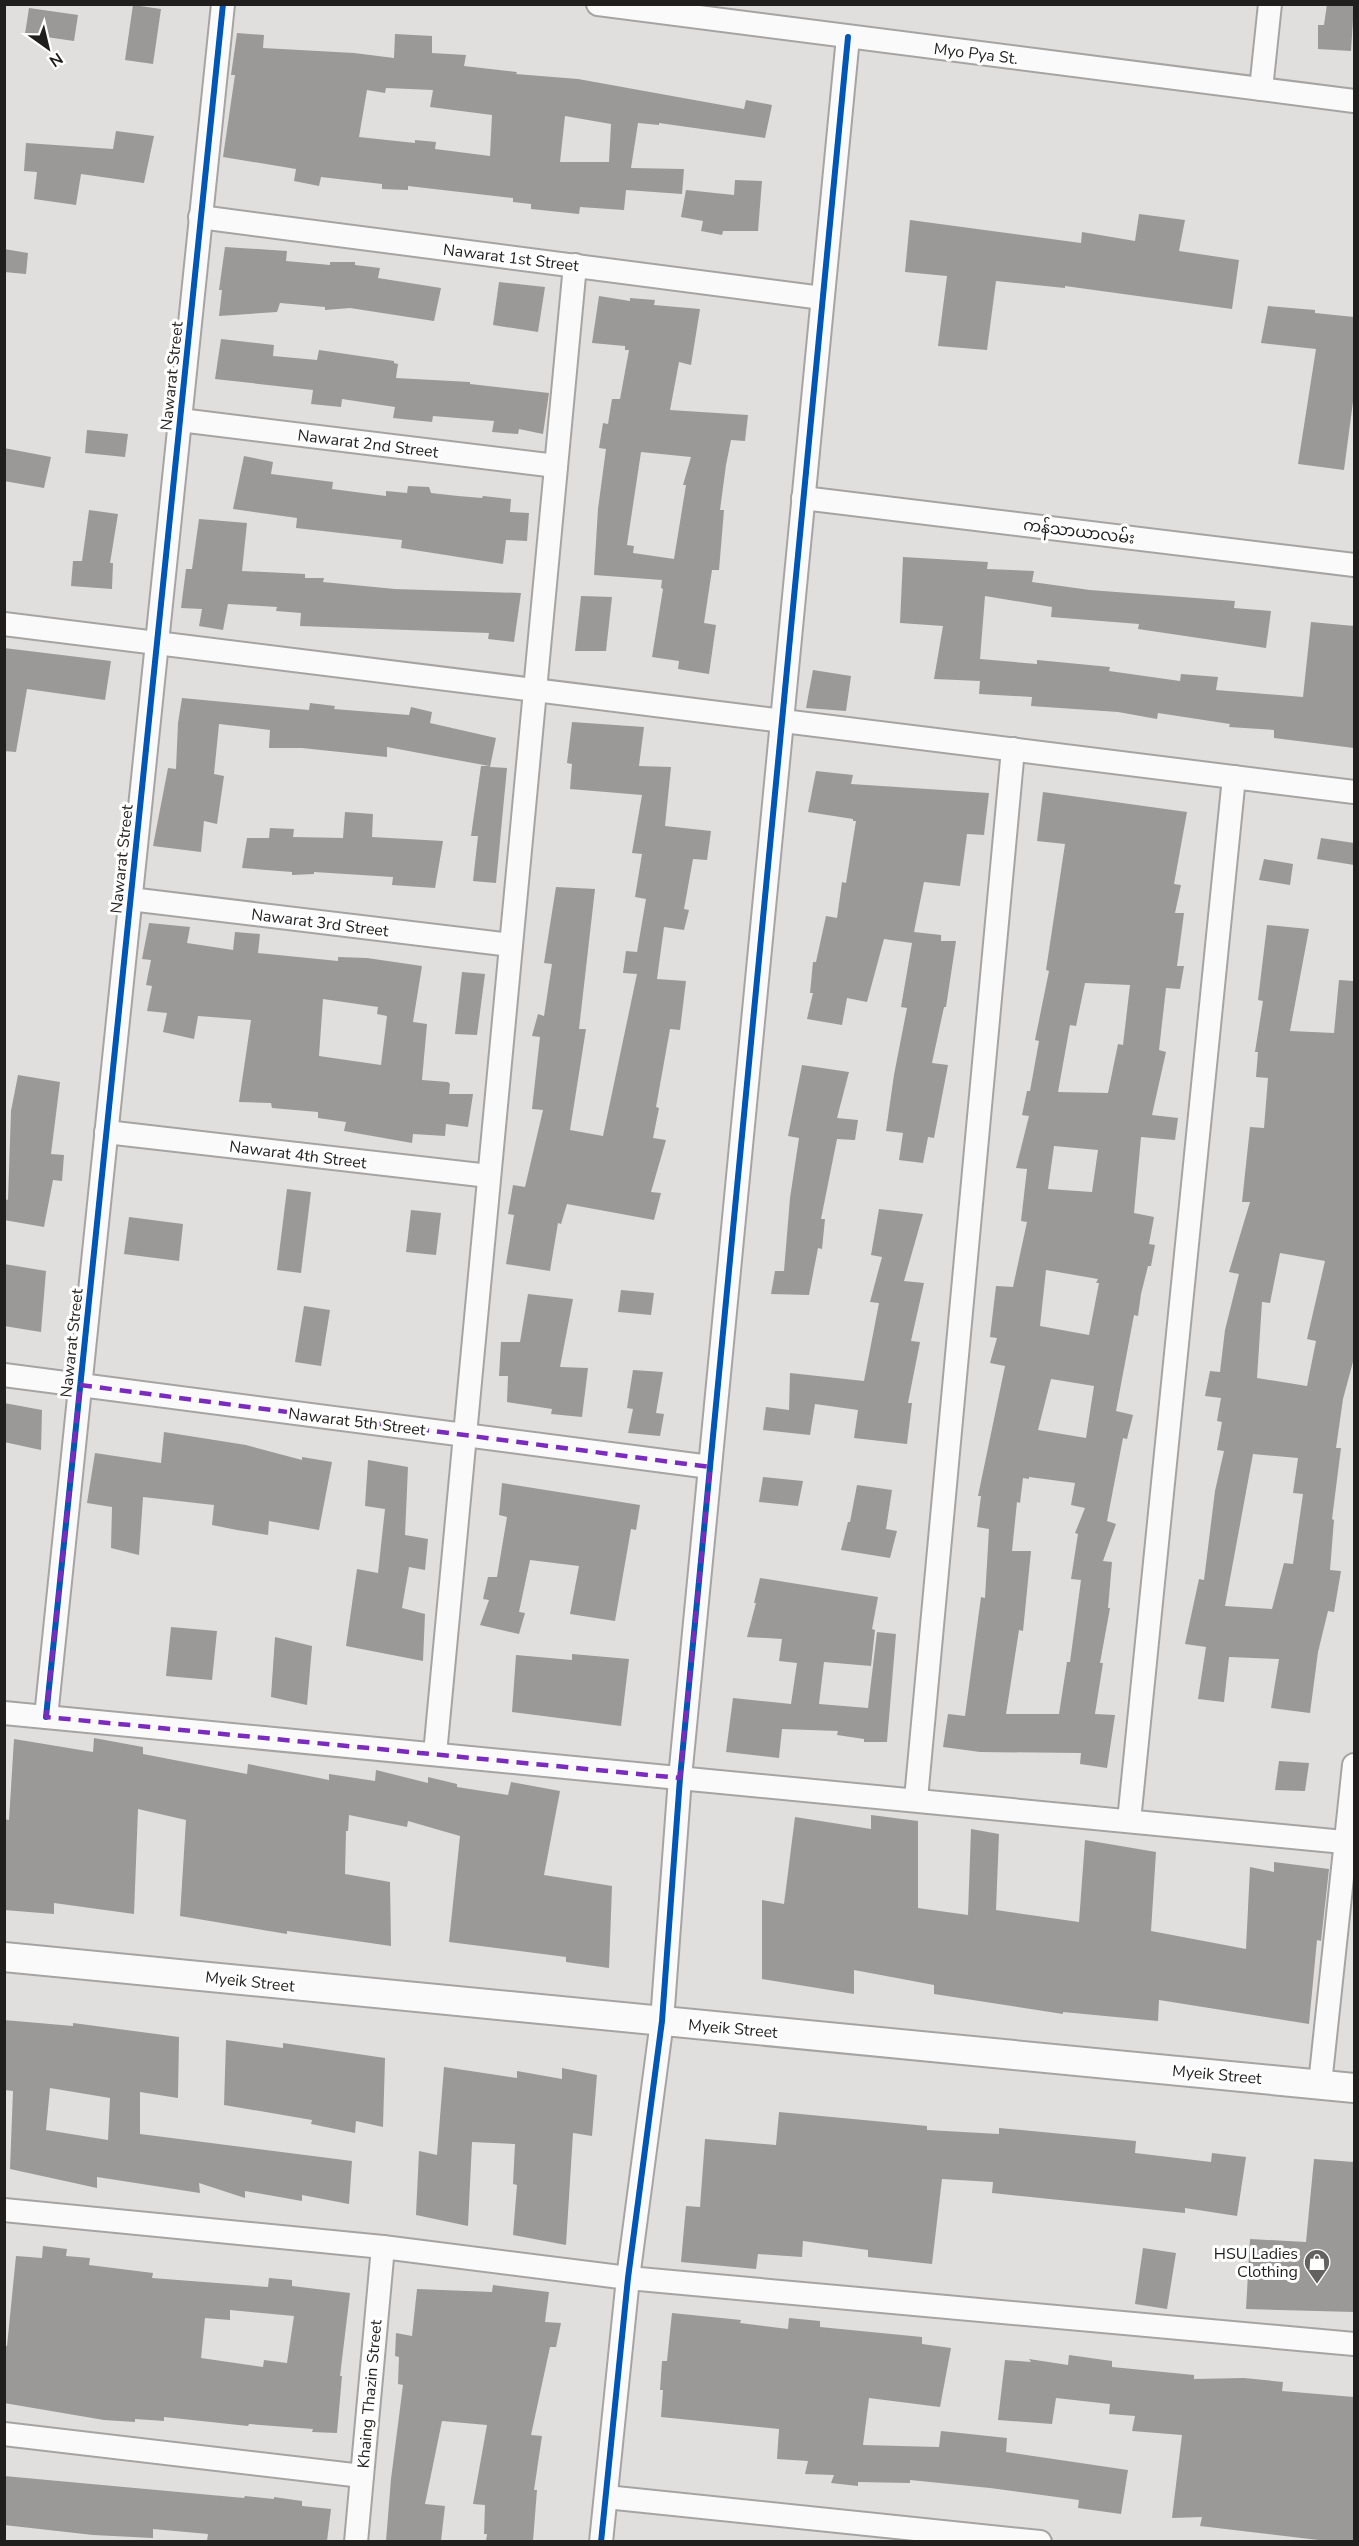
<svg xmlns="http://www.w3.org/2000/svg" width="1359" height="2546" viewBox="0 0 1359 2546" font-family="'Nunito Sans','Noto Sans Myanmar',sans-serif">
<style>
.building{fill:#9a9998;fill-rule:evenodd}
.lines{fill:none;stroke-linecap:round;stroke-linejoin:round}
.minor-casing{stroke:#a6a4a3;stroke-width:26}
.tertiary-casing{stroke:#a6a4a3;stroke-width:32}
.minor{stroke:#fafafa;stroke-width:22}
.tertiary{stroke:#fafafa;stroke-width:28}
.cycleway-casing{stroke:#fff;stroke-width:10}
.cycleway{stroke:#0057b8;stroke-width:6}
.marked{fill:none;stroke:#7b2cbf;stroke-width:4.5;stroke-dasharray:12 8;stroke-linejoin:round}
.labels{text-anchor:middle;stroke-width:6;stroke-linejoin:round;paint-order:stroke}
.street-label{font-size:16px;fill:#201f1d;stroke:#fff}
.poi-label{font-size:16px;fill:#201f1d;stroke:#fff;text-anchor:end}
</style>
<rect width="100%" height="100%" fill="#e1dfdd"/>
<g class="building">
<polygon points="1327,4 1354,4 1351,51 1318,49 1318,25 1324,25"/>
<polygon points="133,5 161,9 153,64 125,60"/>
<polygon points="29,8 78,15 74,41 25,34"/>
<path d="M 237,33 L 264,35 L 263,48 L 354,53 L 394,58 L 395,34 L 432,36 L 432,53 L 466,55 L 464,66 L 517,72 L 516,74 L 578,79 L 744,109 L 746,100 L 772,105 L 765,138 L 659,123 L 659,125 L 638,123 L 631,168 L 684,169 L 682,194 L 626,190 L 624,210 L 580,207 L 579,214 L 531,209 L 531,204 L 513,202 L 513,198 L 408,186 L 408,190 L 382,189 L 382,184 L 321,177 L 319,186 L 294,181 L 296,169 L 223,157 L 235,75 L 231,75 ZM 386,88 L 433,90 L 430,107 L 492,115 L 490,156 L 435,149 L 436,142 L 415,140 L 415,143 L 359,137 L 367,90 L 385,93 ZM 565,116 L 611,124 L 609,162 L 560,162 Z"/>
<polygon points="116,131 154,136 144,183 81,174 76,205 34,199 37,172 24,171 26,143 113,149"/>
<polygon points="735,180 762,181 758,231 723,231 722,235 701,231 703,221 681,217 686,190 734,195"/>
<polygon points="1139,214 1185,220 1179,251 1239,260 1232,309 1065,286 1065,288 996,281 987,350 938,346 947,276 905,272 910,220 1081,243 1082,232 1135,241"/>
<polygon points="225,247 287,251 286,261 330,265 330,262 355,262 355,265 380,268 378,278 441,288 434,321 350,308 325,310 325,307 280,303 277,312 219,316 222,290 219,290"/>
<polygon points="4,249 28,253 26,274 4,272"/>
<polygon points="499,282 545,287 538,332 493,325"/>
<path d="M 599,296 L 630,301 L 630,298 L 655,300 L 654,305 L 700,309 L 691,365 L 679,362 L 670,410 L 748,415 L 745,441 L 731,440 L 726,465 L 720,510 L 724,510 L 719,570 L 712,570 L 704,623 L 716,625 L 709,674 L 678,669 L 679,661 L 652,657 L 663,589 L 661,588 L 662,580 L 594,575 L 598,509 L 606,449 L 599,448 L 603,423 L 608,424 L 612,399 L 620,399 L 629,350 L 625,350 L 625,346 L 592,343 ZM 641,452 L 691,457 L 683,485 L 686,485 L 674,559 L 633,553 L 634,546 L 627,545 Z"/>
<polygon points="1268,306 1315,310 1315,313 1354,317 1354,394 1344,470 1298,464 1316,349 1261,343"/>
<polygon points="221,339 274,345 273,356 317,360 319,350 394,361 394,363 398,364 396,378 470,382 470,384 549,393 543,434 519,429 518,434 492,432 494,421 433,416 432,422 393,418 395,407 342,399 341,407 311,404 313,390 215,379"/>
<polygon points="87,430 128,434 125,457 85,453"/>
<polygon points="4,448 51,457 44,488 4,481"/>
<polygon points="244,456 273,462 271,474 333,482 332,489 386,496 386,491 407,493 408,486 429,487 431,493 458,496 482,498 483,496 511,499 510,512 529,513 527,541 506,540 503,564 401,548 402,540 296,528 297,518 233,509"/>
<polygon points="89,510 118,514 110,563 113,563 112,589 71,586 73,561 82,561"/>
<polygon points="199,519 247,523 242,571 305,574 305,578 324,578 323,582 395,589 521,593 514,642 488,639 489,633 300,626 301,613 276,611 277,607 228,604 223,630 199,626 202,609 181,608 186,569 192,569"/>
<polygon points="903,557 988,562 987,569 1034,571 1032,582 1090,590 1235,601 1234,608 1271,611 1266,648 1138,629 1139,624 1051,617 1052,607 985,596 980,659 1037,664 1037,660 1110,667 1109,671 1180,681 1181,674 1218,677 1216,690 1303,697 1311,622 1354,626 1354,748 1274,738 1274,730 1229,727 1230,724 1158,713 1157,719 1118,712 1031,706 1032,697 979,694 980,681 934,679 943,626 900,623"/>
<polygon points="581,596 612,597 606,651 575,651"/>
<polygon points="4,648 111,661 105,700 27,689 16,752 4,751"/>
<polygon points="813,670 851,676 846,711 806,708"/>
<polygon points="182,698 309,710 310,703 335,706 334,709 409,715 411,707 432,712 430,723 496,738 490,767 507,768 496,883 473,881 478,836 471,836 481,766 489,766 387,747 387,757 302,748 269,748 270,730 219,724 214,774 224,776 217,824 204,821 201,852 153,846 168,768 176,769 178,723"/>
<polygon points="572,722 644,727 639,766 671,767 665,826 711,831 707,860 693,859 684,909 689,910 684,930 664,927 657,979 686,981 680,1030 670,1029 656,1107 659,1108 653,1138 666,1140 651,1192 661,1193 654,1220 567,1204 561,1224 558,1223 550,1271 506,1264 514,1215 508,1214 513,1185 525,1187 543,1110 532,1109 540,1037 532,1036 538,1014 544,1016 552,964 544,963 556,887 595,889 579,1029 586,1029 570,1130 603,1136 637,974 623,973 626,951 637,952 646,899 635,897 642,854 632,853 642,795 570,789 572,764 567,763"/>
<polygon points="816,771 853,775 851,784 989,793 984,835 967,834 960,886 924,882 914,932 941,935 941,941 956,941 946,1007 944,1007 932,1063 948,1065 934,1138 928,1137 923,1163 899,1160 903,1133 886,1131 894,1075 907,1008 901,1007 912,943 884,939 867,1002 847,998 842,1025 807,1019 813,993 810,993 813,962 816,962 826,916 837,918 842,882 846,883 856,821 853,821 853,819 808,812"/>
<path d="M 1043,792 L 1187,812 L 1174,884 L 1181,885 L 1175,913 L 1184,913 L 1177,966 L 1184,966 L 1180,989 L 1166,988 L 1159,1050 L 1166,1052 L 1152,1115 L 1178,1118 L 1175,1140 L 1141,1137 L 1134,1213 L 1154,1217 L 1149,1244 L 1155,1245 L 1151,1266 L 1148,1266 L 1141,1294 L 1138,1316 L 1134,1315 L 1116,1411 L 1133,1415 L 1127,1439 L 1123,1438 L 1107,1521 L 1116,1524 L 1103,1561 L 1112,1562 L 1108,1608 L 1110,1608 L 1100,1663 L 1103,1663 L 1095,1714 L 1115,1715 L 1107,1768 L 1080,1764 L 1081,1753 L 980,1752 L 943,1747 L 948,1714 L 965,1716 L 981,1597 L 985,1598 L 989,1529 L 977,1527 L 981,1496 L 978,1496 L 1005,1366 L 990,1363 L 997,1338 L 990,1337 L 996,1286 L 1013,1287 L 1027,1222 L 1021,1221 L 1027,1169 L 1016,1168 L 1029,1116 L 1022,1115 L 1027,1091 L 1030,1091 L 1039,1041 L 1035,1040 L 1049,971 L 1046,970 L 1065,844 L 1037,841 ZM 1085,983 L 1130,985 L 1123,1045 L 1118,1044 L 1108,1093 L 1058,1092 L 1070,1025 L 1076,1026 ZM 1054,1146 L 1098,1150 L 1092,1192 L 1048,1189 ZM 1046,1270 L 1098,1279 L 1096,1283 L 1099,1283 L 1089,1335 L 1040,1326 ZM 1051,1379 L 1094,1386 L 1086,1438 L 1038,1430 ZM 1029,1477 L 1075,1483 L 1071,1505 L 1085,1508 L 1075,1533 L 1078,1534 L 1071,1579 L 1081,1580 L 1070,1662 L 1067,1662 L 1059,1714 L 1006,1714 L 1019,1630 L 1023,1631 L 1031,1551 L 1012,1551 L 1017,1502 L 1020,1503 L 1023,1478 L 1029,1479 Z"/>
<polygon points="345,812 373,814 372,837 443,841 435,888 392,885 393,877 314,872 314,874 292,875 292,872 242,868 247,838 269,838 270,828 294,829 293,837 343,838"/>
<polygon points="1321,838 1354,843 1354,865 1317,859"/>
<polygon points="1264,859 1293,864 1290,885 1259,880"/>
<path d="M 149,923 L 190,927 L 187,943 L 233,950 L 235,932 L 260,934 L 258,953 L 338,961 L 338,957 L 367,958 L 422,966 L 413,1022 L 427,1024 L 422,1080 L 448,1082 L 450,1084 L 449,1094 L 473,1094 L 468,1127 L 446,1124 L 445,1136 L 413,1134 L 412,1143 L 344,1131 L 346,1122 L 318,1118 L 318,1112 L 272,1108 L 271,1103 L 239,1102 L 251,1020 L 198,1016 L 194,1039 L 163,1032 L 167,1013 L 147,1011 L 152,986 L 146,985 L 151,960 L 142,959 ZM 323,999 L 378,1007 L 377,1014 L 387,1016 L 381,1065 L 319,1056 Z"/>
<path d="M 1267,925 L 1309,929 L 1290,1031 L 1334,1033 L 1339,980 L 1354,981 L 1354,1358 L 1343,1399 L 1336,1448 L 1341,1448 L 1332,1519 L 1334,1520 L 1330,1570 L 1341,1571 L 1334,1612 L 1328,1611 L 1318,1652 L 1310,1713 L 1271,1708 L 1279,1659 L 1229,1657 L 1224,1702 L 1198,1699 L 1206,1647 L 1185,1644 L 1199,1579 L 1204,1580 L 1215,1491 L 1224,1451 L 1217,1450 L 1222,1422 L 1217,1421 L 1221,1398 L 1205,1396 L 1210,1371 L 1220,1372 L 1225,1330 L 1239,1274 L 1229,1272 L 1250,1202 L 1242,1202 L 1250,1127 L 1264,1128 L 1268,1078 L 1256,1077 L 1258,1052 L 1255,1052 L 1263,1001 L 1258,1000 ZM 1280,1253 L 1325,1261 L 1307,1339 L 1316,1341 L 1307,1386 L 1257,1378 L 1262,1302 L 1270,1303 ZM 1253,1454 L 1298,1458 L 1293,1493 L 1303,1494 L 1293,1564 L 1284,1563 L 1272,1609 L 1225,1606 Z"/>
<polygon points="462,972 485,974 477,1035 455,1034"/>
<polygon points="802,1065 849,1072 837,1118 858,1120 855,1140 837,1139 821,1219 825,1219 822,1249 818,1248 809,1295 771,1294 775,1271 784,1271 790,1198 799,1138 788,1136"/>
<polygon points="18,1075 60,1082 51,1154 64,1155 62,1181 53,1180 44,1227 4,1220 4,1199 8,1200 11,1111"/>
<polygon points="287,1189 311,1192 301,1273 277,1270"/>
<polygon points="879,1209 923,1214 904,1281 924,1283 911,1341 920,1342 908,1403 912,1403 907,1444 854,1438 858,1410 815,1404 810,1435 763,1430 766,1407 789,1410 790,1373 864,1381 879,1303 870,1302 882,1257 871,1255"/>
<polygon points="411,1210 441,1213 436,1255 406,1252"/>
<polygon points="129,1217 183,1224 179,1261 124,1254"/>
<polygon points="4,1264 46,1271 41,1332 4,1326"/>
<polygon points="621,1290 654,1293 651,1315 618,1312"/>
<polygon points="528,1294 573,1299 560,1367 588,1368 582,1417 551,1414 552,1409 507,1402 508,1376 499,1376 501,1342 520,1342"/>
<polygon points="304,1306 330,1310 321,1366 295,1362"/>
<polygon points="633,1370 663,1372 656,1413 664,1414 660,1436 628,1433 633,1409 627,1408"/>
<polygon points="4,1403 42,1410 41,1450 4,1442"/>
<polygon points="164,1432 246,1445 302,1460 302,1457 332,1462 319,1530 269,1521 268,1535 237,1530 212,1525 214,1505 143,1497 139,1555 111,1548 112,1507 87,1503 95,1453 161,1463"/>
<polygon points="368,1460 408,1467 405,1535 428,1539 425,1570 409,1567 402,1608 425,1614 423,1661 346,1646 357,1569 378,1573 385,1509 365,1506"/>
<polygon points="763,1477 803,1481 798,1506 759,1502"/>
<polygon points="502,1483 640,1505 636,1530 631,1529 615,1621 570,1614 579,1566 530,1560 519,1612 525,1613 519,1634 480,1625 489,1600 483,1599 488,1577 497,1577 507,1517 499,1515"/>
<polygon points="857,1485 892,1490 886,1529 897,1531 890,1558 841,1550 848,1522 850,1522"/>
<polygon points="760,1578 878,1597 872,1629 875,1630 871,1666 824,1662 819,1704 868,1708 877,1632 896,1634 887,1742 864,1742 864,1739 837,1735 838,1731 782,1729 779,1758 726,1752 733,1698 791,1704 797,1663 779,1661 782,1639 747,1637 756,1603 754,1603"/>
<polygon points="171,1627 217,1631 212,1680 166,1676"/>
<polygon points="275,1637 312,1646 307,1705 271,1697"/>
<polygon points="572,1654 629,1659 621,1726 512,1712 516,1655 572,1660"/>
<polygon points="94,1738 143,1747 143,1754 247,1774 248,1764 329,1780 329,1774 375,1781 376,1770 428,1783 428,1777 457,1784 457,1787 508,1795 511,1782 560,1791 544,1875 612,1886 609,1968 566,1962 566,1957 449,1942 460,1836 408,1821 407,1827 349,1815 348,1831 346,1831 345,1874 390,1882 391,1946 287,1931 287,1934 180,1916 186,1820 138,1809 134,1914 54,1903 54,1914 4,1910 4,1819 9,1820 14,1739 93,1752"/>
<polygon points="1279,1761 1309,1763 1305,1791 1275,1790"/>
<polygon points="871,1815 918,1821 918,1908 968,1915 971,1829 999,1834 996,1910 1079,1922 1085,1840 1156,1852 1151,1931 1246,1949 1250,1867 1274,1872 1274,1862 1329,1869 1321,1941 1317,1940 1309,2024 1159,2000 1158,2021 1063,2012 1063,2014 934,1994 934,1985 854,1970 854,1994 762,1979 762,1900 784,1904 795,1817 871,1829"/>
<path d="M 4,2020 L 73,2026 L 73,2023 L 179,2037 L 178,2098 L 140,2092 L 140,2134 L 352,2161 L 349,2204 L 302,2195 L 302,2201 L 245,2191 L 245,2198 L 199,2183 L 200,2193 L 97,2177 L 97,2188 L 10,2169 L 13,2091 L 4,2090 ZM 50,2088 L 110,2098 L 108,2140 L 46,2130 Z"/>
<polygon points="226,2040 283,2048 283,2043 385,2058 383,2127 356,2121 355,2133 311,2124 312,2120 224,2105"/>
<polygon points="444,2067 517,2078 517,2071 562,2079 562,2068 597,2075 592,2136 573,2133 566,2245 513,2235 517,2185 513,2184 515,2144 472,2142 468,2226 416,2215 419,2151 437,2155"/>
<polygon points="779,2112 927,2126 927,2130 999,2134 999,2128 1136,2141 1135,2153 1211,2162 1212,2153 1246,2157 1237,2216 1185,2208 1185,2213 992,2193 993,2182 942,2179 932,2264 868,2257 868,2250 803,2241 802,2257 758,2254 756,2269 681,2262 686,2206 700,2207 705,2139 776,2145"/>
<polygon points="1314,2159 1354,2162 1354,2312 1246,2309 1250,2239 1306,2242"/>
<path d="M 43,2246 L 67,2249 L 66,2256 L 90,2258 L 89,2265 L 153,2273 L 152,2278 L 268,2287 L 269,2278 L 292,2280 L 292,2286 L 350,2293 L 340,2376 L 342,2376 L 337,2433 L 312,2432 L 313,2429 L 249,2424 L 248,2426 L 164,2417 L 164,2421 L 135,2419 L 135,2422 L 104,2420 L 4,2403 L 4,2346 L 7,2346 L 16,2256 L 42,2258 ZM 230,2310 L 294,2316 L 287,2363 L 264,2360 L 263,2367 L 201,2358 L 205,2318 L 230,2320 Z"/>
<polygon points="1143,2248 1176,2253 1167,2309 1135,2304"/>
<polygon points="493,2285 549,2292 545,2322 561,2323 556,2347 550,2347 531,2435 542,2436 534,2490 537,2490 533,2541 486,2541 487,2534 484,2534 485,2505 473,2504 487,2425 442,2421 425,2504 445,2506 441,2541 386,2541 391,2479 403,2385 398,2384 399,2357 395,2356 396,2333 412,2336 417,2289 492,2292"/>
<polygon points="672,2313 741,2320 740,2323 788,2329 789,2318 820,2321 820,2327 922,2337 922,2344 951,2348 940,2407 869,2398 863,2445 939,2447 941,2431 1007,2438 1006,2452 1128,2470 1121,2514 1078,2508 1079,2500 990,2488 910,2480 910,2483 858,2482 858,2486 831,2483 834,2475 805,2474 808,2461 777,2459 779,2429 661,2417 663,2390 660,2390 662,2361 667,2361"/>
<polygon points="1069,2355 1112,2361 1112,2367 1194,2375 1194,2379 1244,2378 1283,2382 1282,2391 1354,2397 1354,2541 1327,2541 1200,2526 1202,2517 1172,2518 1182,2435 1132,2431 1135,2416 1109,2414 1110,2404 1056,2398 1052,2424 998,2420 1005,2360 1031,2362 1029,2359 1068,2365"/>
<polygon points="4,2476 244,2498 245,2496 274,2499 274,2497 302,2501 302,2506 331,2509 327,2541 207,2541 208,2534 153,2529 153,2538 93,2535 4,2525"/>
</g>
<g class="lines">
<g class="minor-casing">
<g id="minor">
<polyline points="598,4 1354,101"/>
<polyline points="1261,89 1270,4"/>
<polyline points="200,217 822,298"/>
<polyline points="180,420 556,466"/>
<polyline points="803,498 1354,565"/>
<polyline points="4,624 1354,792"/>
<polyline points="130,899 511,945"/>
<polyline points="106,1132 489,1176"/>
<polyline points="4,1375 710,1467"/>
<polyline points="4,1713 1354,1843"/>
<polyline points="46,1717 223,4"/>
<polyline points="435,1754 575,265"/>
<polyline points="916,1799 1013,749"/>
<polyline points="1129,1821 1234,777"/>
<polyline points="1320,2084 1354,1765"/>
<polyline points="4,2210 383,2247 628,2278 1354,2344"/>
<polyline points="4,2434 362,2476"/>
<polyline points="606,2497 1040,2542"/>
<polyline points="356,2542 383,2247"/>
<polyline points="601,2542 628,2278 662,2021 680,1778 848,37"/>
</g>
</g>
<g class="tertiary-casing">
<polyline id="tertiary" points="4,1957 1354,2088"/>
</g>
<use href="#minor" class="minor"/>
<use href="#tertiary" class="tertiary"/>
<g class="cycleway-casing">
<g id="cycleway">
<polyline points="46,1717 223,4"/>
<polyline points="601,2542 628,2278 662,2021 680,1778 848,37"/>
</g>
</g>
<use href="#cycleway" class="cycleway"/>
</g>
<path class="marked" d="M 80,1385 L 710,1467 L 680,1778 L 46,1717 Z"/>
<defs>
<g id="shop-pin" transform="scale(1.35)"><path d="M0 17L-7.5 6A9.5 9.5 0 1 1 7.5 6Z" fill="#646260" stroke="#fff"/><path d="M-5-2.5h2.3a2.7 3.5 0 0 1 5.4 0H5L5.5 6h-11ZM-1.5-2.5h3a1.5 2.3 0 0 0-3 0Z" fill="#fff"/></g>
</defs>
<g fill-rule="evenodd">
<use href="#shop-pin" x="1317" y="2262"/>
</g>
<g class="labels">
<g class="street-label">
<text transform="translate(976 53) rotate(7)" y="6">Myo Pya St.</text>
<text transform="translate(511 257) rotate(7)" y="6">Nawarat 1st Street</text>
<text transform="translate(171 376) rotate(-84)" y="6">Nawarat Street</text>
<text transform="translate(368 443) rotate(7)" y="6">Nawarat 2nd Street</text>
<text transform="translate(1079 531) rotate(7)" y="6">ကန်သာယာလမ်း</text>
<text transform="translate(121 859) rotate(-84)" y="6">Nawarat Street</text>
<text transform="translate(320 922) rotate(7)" y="6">Nawarat 3rd Street</text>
<text transform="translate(298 1154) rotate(7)" y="6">Nawarat 4th Street</text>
<text transform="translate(71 1343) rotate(-84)" y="6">Nawarat Street</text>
<text transform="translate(357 1421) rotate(7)" y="6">Nawarat 5th Street</text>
<text transform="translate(250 1981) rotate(6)" y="6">Myeik Street</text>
<text transform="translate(733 2028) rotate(5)" y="6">Myeik Street</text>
<text transform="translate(1217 2074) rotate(5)" y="6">Myeik Street</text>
<text transform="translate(369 2394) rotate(-85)" y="6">Khaing Thazin Street</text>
</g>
<g class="poi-label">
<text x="1298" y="2259">HSU Ladies<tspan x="1298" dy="18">Clothing</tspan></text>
</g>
</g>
<rect width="1359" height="2546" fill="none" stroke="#201f1d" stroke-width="12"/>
<g transform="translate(48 48) rotate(146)" stroke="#ffffff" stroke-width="4.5" paint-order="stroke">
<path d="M0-4.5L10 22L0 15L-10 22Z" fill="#201f1d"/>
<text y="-9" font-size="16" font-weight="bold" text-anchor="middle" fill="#201f1d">N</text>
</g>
</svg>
